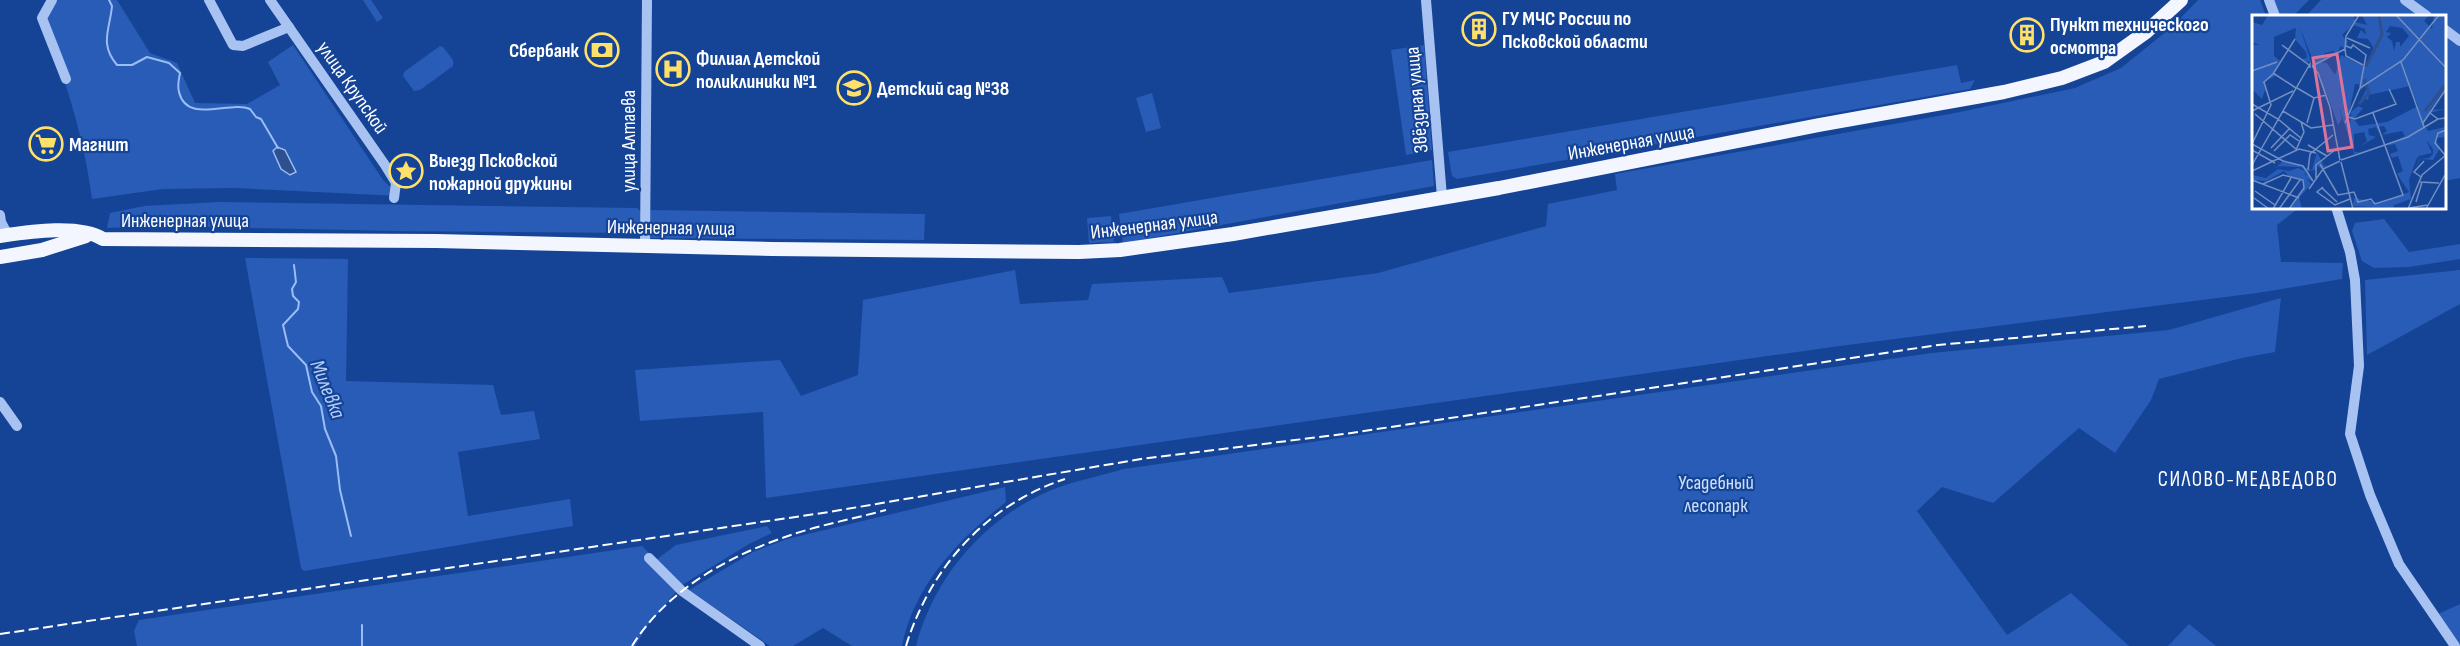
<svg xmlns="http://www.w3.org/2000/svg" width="2460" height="646" viewBox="0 0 2460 646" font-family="'Sofia Sans Condensed',sans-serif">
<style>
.green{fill:#285cb6}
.water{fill:#2f508f;stroke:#9abdf5;stroke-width:1.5}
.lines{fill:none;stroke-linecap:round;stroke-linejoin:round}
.stream{stroke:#9abdf5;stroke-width:2}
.minor{stroke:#a8c3f2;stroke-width:10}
.major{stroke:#f3f6ff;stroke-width:14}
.rail{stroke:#fff;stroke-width:2;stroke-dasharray:10 4.5;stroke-linecap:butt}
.labels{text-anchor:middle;stroke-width:4.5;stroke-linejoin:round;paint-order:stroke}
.poi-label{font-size:20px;font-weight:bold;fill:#fff;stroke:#154497;text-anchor:start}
.street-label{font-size:20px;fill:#fff;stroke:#154497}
.park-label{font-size:20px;fill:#cfe0fc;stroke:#154497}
.water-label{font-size:21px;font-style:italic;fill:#b4cef9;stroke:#154497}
.neighbourhood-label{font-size:21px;letter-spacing:1.5px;fill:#fff;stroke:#154497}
.inset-river{fill:none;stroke:#2f508f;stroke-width:3}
.inset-road{fill:none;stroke:#738fc1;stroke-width:1.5}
.view{fill:#da749d;fill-opacity:0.15;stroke:#da749d;stroke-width:3}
.inset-edge{fill:none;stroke:#fff;stroke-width:3}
</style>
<rect width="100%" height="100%" fill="#154497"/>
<g class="green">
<path d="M 58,0 L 117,0 L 150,53 L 177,63 L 195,103 L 247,104 L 280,85 L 268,62 L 293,45 L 383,180 L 400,196 L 233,188 L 163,189 L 92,199 C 84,136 64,73 39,15 Z"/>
<polygon points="363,0 371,0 383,18 377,22"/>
<polygon points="2198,0 2260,0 2266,16 2253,16 2253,207 2300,207 2277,225 2281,262 2343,263 2342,279 2257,293 1832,347 766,498 763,412 640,421 635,370 780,360 801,396 858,375 863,300 1015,270 1020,304 1088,300 1092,284 1222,277 1229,293 1378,273 1546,226 1548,204 1617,190 1615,174 1955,113 2075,88 2121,68 2173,26"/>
<polygon points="2274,0 2309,0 2293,16 2280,16"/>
<polygon points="2321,0 2460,0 2460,178 2444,181 2444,16 2306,16"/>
<polygon points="1424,45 1432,150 1406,155 1391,50"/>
<polygon points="440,46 443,47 453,60 453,66 420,90 414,91 403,76 404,72"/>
<polygon points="1957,65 1961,83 1975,80 1970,89 1457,179 1452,176 1448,152"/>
<polygon points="1152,93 1161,128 1146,132 1136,98"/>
<polygon points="1432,160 1434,186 1123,243 1119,214"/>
<polygon points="219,202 637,208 644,214 643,230 638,233 395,231 168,226 107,228 110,213 144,206"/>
<polygon points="650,210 925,214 924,240 650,238"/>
<polygon points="1111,216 1114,242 1089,243 1087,218"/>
<polygon points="2384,219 2409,252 2460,244 2460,259 2409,267 2374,268 2362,261 2352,231 2355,223"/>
<polygon points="245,258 348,259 346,381 493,385 501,415 534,411 540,439 458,452 468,516 570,499 573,526 304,571 301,568"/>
<polygon points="2460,270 2460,304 2367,355 2365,280"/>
<path d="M 2281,298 L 2275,352 L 2242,358 L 2159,379 L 2151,400 L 2115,453 L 2079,428 L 1993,503 L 1942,487 L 1917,511 L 2007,635 L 2071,593 L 2129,646 L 916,646 C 934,577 983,520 1049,491 C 1073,481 1100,476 1124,469 L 1932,353 L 2169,330 Z"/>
<path d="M 1005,487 L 1006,502 C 959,539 914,585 902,646 L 852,646 L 823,628 L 793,646 L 770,646 L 689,590 L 753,552 L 787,539 Z"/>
<polygon points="767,526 772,533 749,544 682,585 648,625 635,646 137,646 134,631 139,620 642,546 656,560 676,545"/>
<polygon points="2460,604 2460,646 2436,615"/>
<polygon points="2189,624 2216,646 2168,646"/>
</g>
<polygon class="water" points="277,147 285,150 296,172 290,175 281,169 273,151"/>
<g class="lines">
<g class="stream">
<path d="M 109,0 L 112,6 C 110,29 99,44 117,65 L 132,65 L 147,57 L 169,63 L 180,73 C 179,79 177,85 179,92 C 187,125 230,100 250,109 L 256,117 L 261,119 L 278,148"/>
<polyline points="294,265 296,282 292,289 293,296 299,302 298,309 283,325 288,346 306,365 312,392 321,406 325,429 336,456 340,490 351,536"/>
<polyline points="362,625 362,646"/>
</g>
<g class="minor">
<polyline points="52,0 42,18 66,79"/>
<polyline points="209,0 233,45 243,46 289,27"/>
<polyline points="270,0 385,165 396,183 394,198"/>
<polyline points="1426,0 1442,197"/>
<polyline points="2269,0 2275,16"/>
<polyline points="2405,0 2427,16"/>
<polyline points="2444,29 2460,41"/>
<polyline points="2336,207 2350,252 2355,280 2359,366 2350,434 2370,495 2399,564 2455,646"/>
<polyline points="0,215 1,222 8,235"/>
<polyline points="645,245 647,0"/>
<polyline points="0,402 17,426"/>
<polyline points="649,558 682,591 760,646"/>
</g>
<g class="major">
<path d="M 0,236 C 28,232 79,224 103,239 L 436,241 L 772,249 L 1079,252 L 1120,250 L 1233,234 L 1499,188 L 1819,125 L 2004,92 L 2062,78 L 2104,62 L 2146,32 L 2181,0"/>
<polyline points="0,257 42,250 86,236"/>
</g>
<g class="rail">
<polyline points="0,634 829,512 1141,459 1344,434 1938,345 2146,326"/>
<path d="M 632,646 C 666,591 728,556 788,536 C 819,525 853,519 886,510"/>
<path d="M 906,646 C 930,568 986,505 1065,479"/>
</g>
</g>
<defs>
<g id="building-ring" transform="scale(1.725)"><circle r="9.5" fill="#154497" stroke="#ffe069" stroke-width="1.5"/><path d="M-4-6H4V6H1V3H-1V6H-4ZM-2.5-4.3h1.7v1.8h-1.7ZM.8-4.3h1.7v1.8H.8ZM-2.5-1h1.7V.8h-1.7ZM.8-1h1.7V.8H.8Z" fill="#ffe069"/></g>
<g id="bank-ring" transform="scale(1.725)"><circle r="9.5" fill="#154497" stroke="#ffe069" stroke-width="1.5"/><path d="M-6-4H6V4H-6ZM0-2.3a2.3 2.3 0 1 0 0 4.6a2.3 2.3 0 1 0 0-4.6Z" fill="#ffe069"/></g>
<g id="hospital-ring" transform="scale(1.725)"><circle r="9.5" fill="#154497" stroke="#ffe069" stroke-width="1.5"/><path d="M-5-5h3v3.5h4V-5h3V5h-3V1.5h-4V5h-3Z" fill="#ffe069"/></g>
<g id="school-ring" transform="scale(1.725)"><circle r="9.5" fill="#154497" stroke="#ffe069" stroke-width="1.5"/><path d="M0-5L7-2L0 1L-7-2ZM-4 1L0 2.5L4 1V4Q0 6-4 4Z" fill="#ffe069"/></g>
<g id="supermarket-ring" transform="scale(1.725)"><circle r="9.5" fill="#154497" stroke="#ffe069" stroke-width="1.5"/><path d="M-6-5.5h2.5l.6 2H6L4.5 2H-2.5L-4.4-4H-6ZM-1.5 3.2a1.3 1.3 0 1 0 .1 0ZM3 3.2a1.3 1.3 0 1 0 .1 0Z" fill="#ffe069"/></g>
<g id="sight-ring" transform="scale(1.725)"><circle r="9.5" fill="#154497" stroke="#ffe069" stroke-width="1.5"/><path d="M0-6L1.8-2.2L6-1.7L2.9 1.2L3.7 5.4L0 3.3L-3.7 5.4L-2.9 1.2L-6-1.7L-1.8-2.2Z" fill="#ffe069"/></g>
</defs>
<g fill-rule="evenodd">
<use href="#building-ring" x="1479" y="29"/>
<use href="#building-ring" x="2027" y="35"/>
<use href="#bank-ring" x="602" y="50"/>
<use href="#hospital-ring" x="673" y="69"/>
<use href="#school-ring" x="854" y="88"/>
<use href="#supermarket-ring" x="46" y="144"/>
<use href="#sight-ring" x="406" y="171"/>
</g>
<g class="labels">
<g class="poi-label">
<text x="1502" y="25">ГУ МЧС России по<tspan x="1502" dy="23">Псковской области</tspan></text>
<text x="2050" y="31">Пункт технического<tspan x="2050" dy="23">осмотра</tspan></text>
<text x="579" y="57" text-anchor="end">Сбербанк</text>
<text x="696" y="65">Филиал Детской<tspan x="696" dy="23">поликлиники №1</tspan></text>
<text x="877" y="95">Детский сад №38</text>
<text x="69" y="151">Магнит</text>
<text x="429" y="167">Выезд Псковской<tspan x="429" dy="23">пожарной дружины</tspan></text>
</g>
<g class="street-label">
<text transform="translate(353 87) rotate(55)" y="7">улица Крупской</text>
<text transform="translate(1416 100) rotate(-95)" y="7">Звёздная улица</text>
<text transform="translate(628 141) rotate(-90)" y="7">улица Алтаева</text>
<text transform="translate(1631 142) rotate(-10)" y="7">Инженерная улица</text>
<text x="185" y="227">Инженерная улица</text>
<text transform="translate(1154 224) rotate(-7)" y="7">Инженерная улица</text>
<text transform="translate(671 227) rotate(1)" y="7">Инженерная улица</text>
</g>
<g class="park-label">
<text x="1716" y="489">Усадебный<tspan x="1716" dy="23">лесопарк</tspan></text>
</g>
<g class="water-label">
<text transform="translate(328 389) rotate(68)" y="7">Милевка</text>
</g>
<g class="neighbourhood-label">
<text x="2248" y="486">СИЛОВО-МЕДВЕДОВО</text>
</g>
</g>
<g transform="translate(2252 15)">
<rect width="194" height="194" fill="#154497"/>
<path d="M 16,0 L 102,0 L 103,7 L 115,10 L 110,0 L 177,0 L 172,6 L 180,14 L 182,0 L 193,0 L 193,53 L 184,44 L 193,54 L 193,73 L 178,95 L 193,94 L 178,98 L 171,107 L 176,116 L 193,112 L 193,122 L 183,123 L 188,133 L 181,145 L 168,144 L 163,154 L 167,144 L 177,143 L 181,139 L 181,134 L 174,125 L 180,138 L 167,141 L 164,145 L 157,165 L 159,184 L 142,190 L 141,193 L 101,191 L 102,183 L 128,188 L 157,177 L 145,159 L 151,156 L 146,141 L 140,143 L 138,139 L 146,136 L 143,129 L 135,131 L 153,121 L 150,116 L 130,120 L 135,116 L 132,111 L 126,112 L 127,118 L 124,112 L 116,114 L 117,120 L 124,122 L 109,131 L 115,126 L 112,117 L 102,119 L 102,137 L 108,137 L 102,139 L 87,91 L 90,104 L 86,110 L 73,74 L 78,93 L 73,82 L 69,83 L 73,81 L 68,61 L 60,49 L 61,46 L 48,12 L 59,47 L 55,46 L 57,49 L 50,44 L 55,43 L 54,37 L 43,24 L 44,13 L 22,22 L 22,41 L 28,46 L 33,39 L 20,60 L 22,59 L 23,61 L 12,67 L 19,88 L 9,92 L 19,88 L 13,75 L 10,84 L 1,75 L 0,30 L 7,30 L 0,27 L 0,7 L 10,10 ZM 101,10 L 113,14 L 114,20 L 109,15 L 105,23 L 116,24 L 121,32 L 120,40 L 113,52 L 89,40 L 83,60 L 75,48 L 69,47 L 75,45 L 71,39 L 81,36 L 84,40 L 89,31 L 93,34 L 96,27 L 90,20 ZM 138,11 L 150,13 L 157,21 L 148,32 L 148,27 L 144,27 L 142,36 L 140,26 L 135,22 L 139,18 L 134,17 ZM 103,69 L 110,70 L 105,78 L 113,71 L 115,73 L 106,90 L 111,83 L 116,85 L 117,80 L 158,71 L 166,91 L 135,107 L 107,111 L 102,104 L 111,93 L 106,91 L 99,97 L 98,109 L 95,108 ZM 65,137 L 72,151 L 76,150 L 70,154 L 64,150 L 63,155 L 56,156 L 61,167 L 54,163 L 59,169 L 47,183 L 50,193 L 38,193 L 52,173 L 51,164 L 39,163 L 32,156 L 14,166 L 0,165 L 0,160 L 14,163 L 26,154 L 37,156 L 46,153 L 53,156 L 54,162 L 55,157 L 49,152 L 25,151 L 21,155 L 30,147 L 40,148 L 60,155 Z" fill="#285cb6" fill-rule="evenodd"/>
<path class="inset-river" d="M 114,51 L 130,20 L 127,0M 107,89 L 117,78 L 112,64M 173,96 L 194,69"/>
<path class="inset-road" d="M 144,0 L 194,53M 95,23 L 118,33M 30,30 L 57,50M 94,31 L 99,33 L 101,30 L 114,40 L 108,73M 93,34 L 94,41 L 111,50M 149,47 L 172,112M 60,51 L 93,34 L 94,21 L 107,0M 60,51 L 66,58 L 78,92 L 88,145M 0,56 L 25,47M 21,58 L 44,73M 12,67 L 19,90 L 0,129 L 31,146 L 51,151 L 61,166M 11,68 L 21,59 L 43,24M 45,73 L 62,83 L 74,80M 0,89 L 26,104 L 50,124M 0,96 L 41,76M 31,96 L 59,113 L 81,110M 178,98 L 186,104 L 194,103M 3,99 L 45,135M 96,102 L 103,104 L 144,89 L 137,74M 55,108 L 62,83M 93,108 L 108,73 L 151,45 L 187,0M 171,108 L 194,74M 56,130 L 75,141M 19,133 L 38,113M 0,135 L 23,148M 44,135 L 52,117 L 49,107M 22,136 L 38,120 L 47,126M 193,140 L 183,128 L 186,118 L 194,115M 89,145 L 156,122 L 186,104M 89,147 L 101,194M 68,149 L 86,180 L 102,177 L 106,187 L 119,184 L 123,189 L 151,180 L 121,98M 0,150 L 58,49 L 58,53M 56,155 L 58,139 L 81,120M 0,156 L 47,134 L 64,138M 169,162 L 162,157 L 172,146M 64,163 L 64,150 L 84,134M 0,165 L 47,183M 168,167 L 187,168M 11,169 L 31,160 L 51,165 L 52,173 L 37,194M 71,172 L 65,177 L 83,190 L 98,184M 70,173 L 85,187M 57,174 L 71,154 L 88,146M 3,176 L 23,190M 2,183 L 17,194M 164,187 L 170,167M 157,193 L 176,190M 21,194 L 39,163M 27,194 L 48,165M 156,194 L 170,160 L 194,140M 174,194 L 193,160"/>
<path class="view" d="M 85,39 L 100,132 L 76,136 L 61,43 Z"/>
<rect width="194" height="194" class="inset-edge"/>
</g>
</svg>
